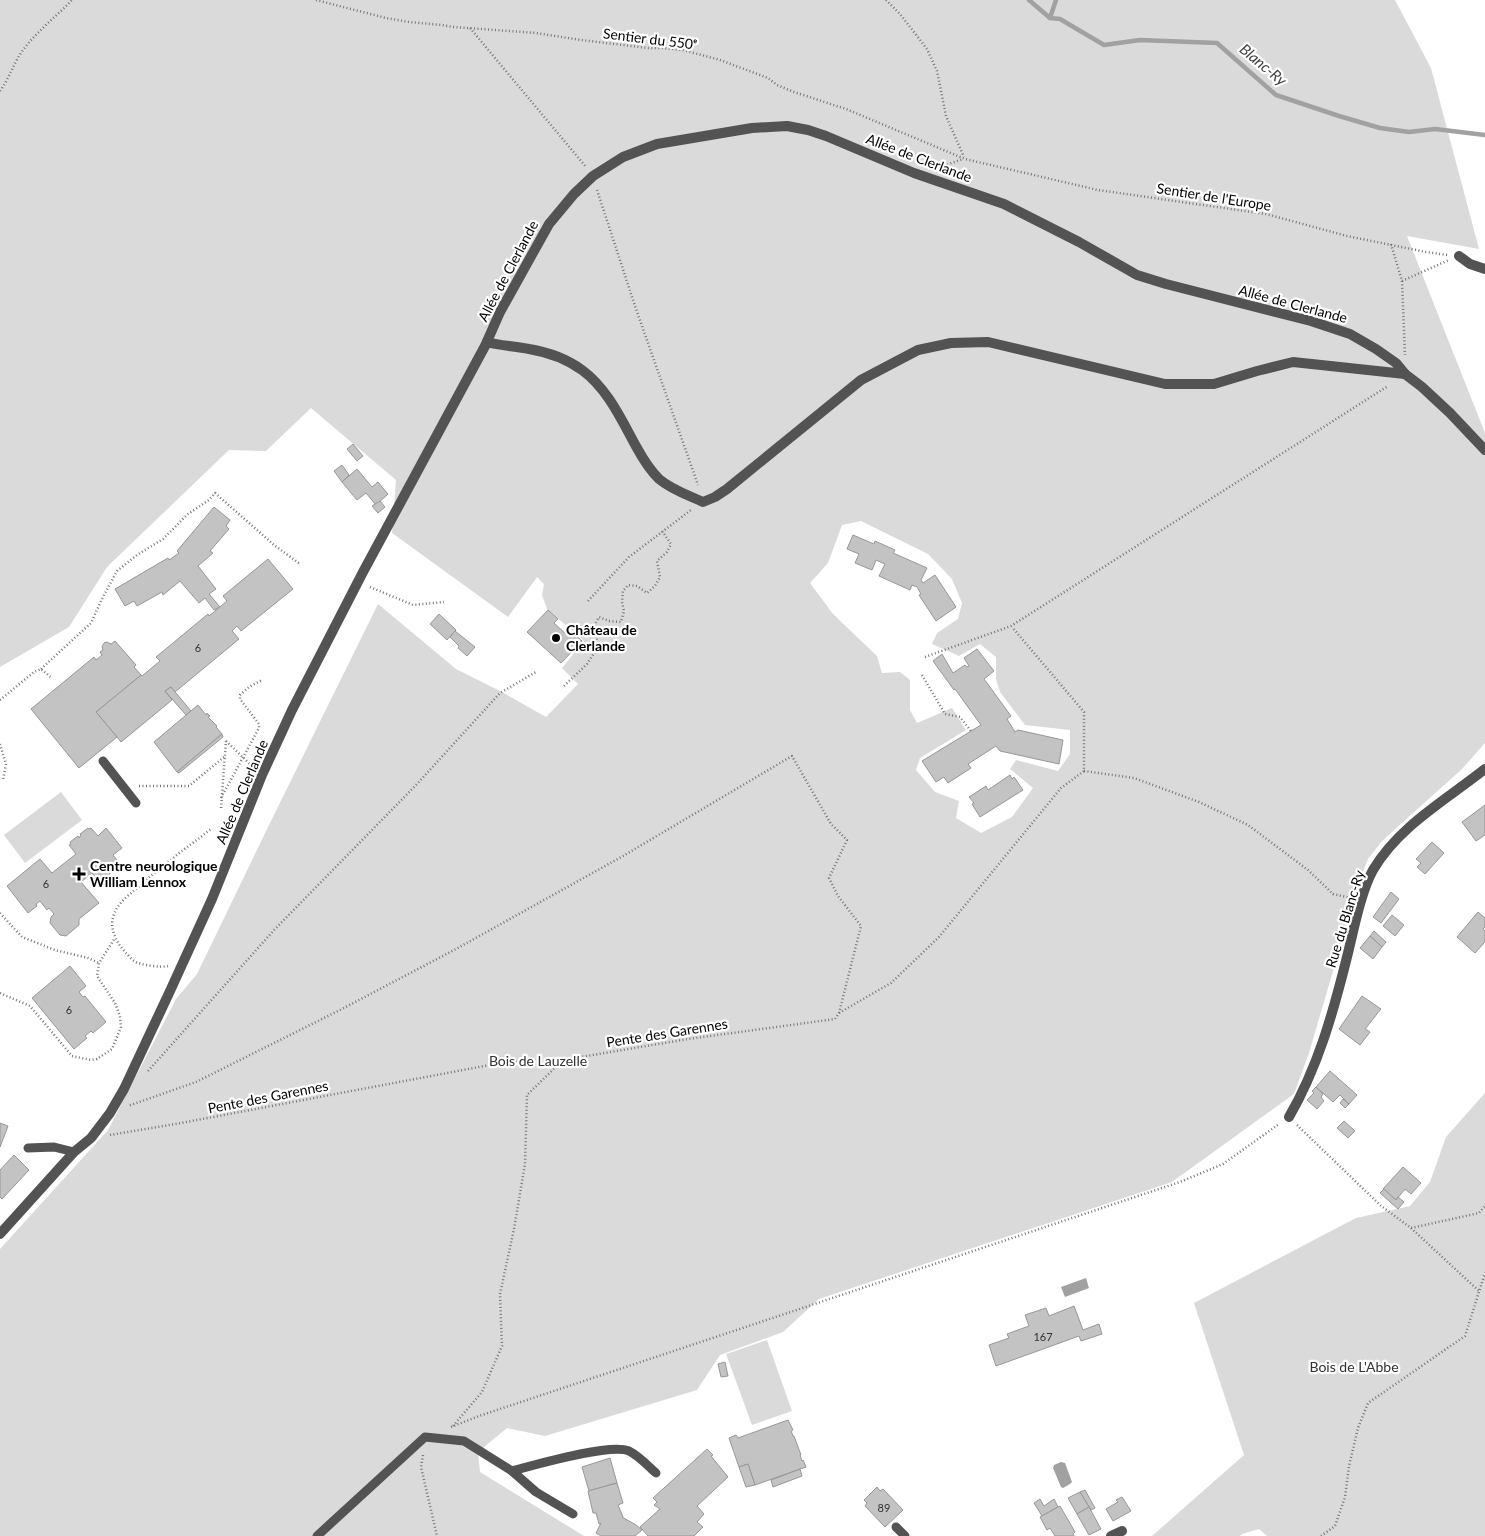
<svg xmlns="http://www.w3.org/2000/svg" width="1485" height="1536" viewBox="0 0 1485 1536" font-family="Lato,sans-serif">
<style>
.green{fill:#dadada;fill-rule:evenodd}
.water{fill:#a1a1a1}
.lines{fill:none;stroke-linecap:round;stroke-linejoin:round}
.stream{stroke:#a1a1a1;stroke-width:4.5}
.building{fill:#c3c3c3;stroke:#979797}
.path{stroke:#757575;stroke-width:2.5;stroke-dasharray:1 2.5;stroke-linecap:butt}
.lane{stroke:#535353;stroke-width:9}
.street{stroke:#535353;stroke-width:10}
.poi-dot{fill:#000;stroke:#fff;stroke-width:2}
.labels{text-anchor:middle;stroke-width:4.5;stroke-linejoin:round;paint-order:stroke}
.number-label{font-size:11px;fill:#313131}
.street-label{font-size:14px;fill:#000;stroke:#fff}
.poi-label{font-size:14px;font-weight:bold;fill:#000;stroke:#fff;text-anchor:start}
.park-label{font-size:14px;fill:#313131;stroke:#fff}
.water-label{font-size:15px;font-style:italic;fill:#424242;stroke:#fff}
</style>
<rect width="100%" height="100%" fill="#fff"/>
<g class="green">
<path d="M 0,0 L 1395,0 L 1431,68 L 1479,249 L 1407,236 L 1485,433 L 1485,743 L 1462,769 L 1382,841 L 1368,859 L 1360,879 L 1309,1053 L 1294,1094 L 1172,1182 L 819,1299 L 783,1332 L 720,1355 L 697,1390 L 545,1436 L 507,1428 L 478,1452 L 480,1472 L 584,1536 L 0,1536 L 0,1249 L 108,1130 L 176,999 L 197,974 L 270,823 L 378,604 L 456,669 L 502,692 L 546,717 L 578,684 L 562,668 L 584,641 L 547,609 L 542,595 L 544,584 L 537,577 L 508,617 L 392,533 L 396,480 L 311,408 L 266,451 L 229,450 L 107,567 L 69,627 L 0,667 ZM 861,521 L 928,554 L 952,579 L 962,603 L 958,619 L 937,633 L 932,644 L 959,656 L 980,644 L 996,657 L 996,679 L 1000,692 L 1025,725 L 1070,730 L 1070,754 L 1058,771 L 1016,760 L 1010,769 L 1033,788 L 1012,817 L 981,833 L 956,818 L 959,801 L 935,792 L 916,770 L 920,758 L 966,730 L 952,708 L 917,723 L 910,710 L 910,680 L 900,672 L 882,673 L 877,656 L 833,614 L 810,583 L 828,563 L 842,525 Z"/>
<polygon points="61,792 82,820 25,863 4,835"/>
<polygon points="1485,1093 1485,1536 1267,1536 1259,1529 1242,1534 1240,1536 1152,1536 1244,1455 1194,1303 1356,1218 1410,1206 1430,1182 1446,1137"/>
<polygon points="767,1340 792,1411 752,1425 726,1354"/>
</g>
<g class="water">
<polygon points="1086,1278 1089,1288 1065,1297 1061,1287"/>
<polygon points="1061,1462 1065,1463 1072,1482 1070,1484 1063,1488 1061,1487 1053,1468 1054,1465"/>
</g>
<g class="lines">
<g class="stream">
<polyline points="1029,0 1050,18 1060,19 1104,45 1140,40 1217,43 1276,95 1339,116 1380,128 1409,132 1435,129 1485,135"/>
<polyline points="1050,18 1056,0"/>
</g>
</g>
<g class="building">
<polygon points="353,444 363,456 357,461 347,449"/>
<polygon points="342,465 349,475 342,482 334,471"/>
<polygon points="357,469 372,487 378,482 388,494 376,505 366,493 357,500 342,482"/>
<polygon points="380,501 385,507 378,513 372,506"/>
<polygon points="214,507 230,520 226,526 229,529 210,551 213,553 198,566 216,589 209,594 220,607 214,610 205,598 199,603 180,581 163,595 162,592 137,606 134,601 125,606 115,589 168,558 169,560 179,553 177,551"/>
<polygon points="853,535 874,544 875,541 895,550 893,553 927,568 921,580 923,583 935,575 956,607 936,621 919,595 921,594 917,587 912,585 910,590 879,576 885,564 876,560 872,570 855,563 859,554 847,549"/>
<polygon points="268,559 293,589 241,631 237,626 232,631 239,639 175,692 171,687 165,691 172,700 121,742 96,712 141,675 142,676 160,661 156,657 208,614 209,616 227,601 223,596"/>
<polygon points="548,610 558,619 554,623 568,636 572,632 582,641 561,663 527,632"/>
<polygon points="439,614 456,630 447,640 430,624"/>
<polygon points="455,631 475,647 467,656 458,648 459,646 450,637"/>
<polygon points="115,641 136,665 134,667 141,675 96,712 117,737 79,768 31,709 94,657 96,660 102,655 100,652 103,650 102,647 104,643 107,642 111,644"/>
<polygon points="977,649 994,671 984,679 1011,716 1007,719 1015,732 1018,730 1063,740 1059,764 1000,751 996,746 968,764 971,768 948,783 944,777 936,782 922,761 981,725 955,689 954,690 933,661 942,654 953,673 965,665 967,667 969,666 964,658"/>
<polygon points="171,687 191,711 186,715 165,691"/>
<polygon points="198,705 206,715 207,713 210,716 208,717 217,726 216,727 222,734 177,772 154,742"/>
<polygon points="222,734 223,737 179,773 177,772"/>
<polygon points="1010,775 1012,779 1014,777 1023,790 980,817 972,804 974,803 969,797 986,786 988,790"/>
<polygon points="1485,805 1485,835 1476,841 1462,822"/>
<polygon points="88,828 89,829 91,828 98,836 106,828 122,848 113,855 120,864 120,866 109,874 110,875 102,881 99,882 92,873 81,882 99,903 79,919 79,925 66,936 60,935 50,923 51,917 54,914 49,908 47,910 40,901 36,904 37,906 28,913 7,886 40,859 52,873 76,854 69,845 71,844 70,842 78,836 79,838 81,835 80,834"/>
<polygon points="1432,842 1444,853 1425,874 1417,867 1421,863 1416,859"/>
<polygon points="1391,892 1399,899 1381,923 1373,917"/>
<polygon points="1478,912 1485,918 1485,927 1483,929 1485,931 1485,942 1475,953 1457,937"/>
<polygon points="1392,915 1404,925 1395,936 1383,926"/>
<polygon points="1374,931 1386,942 1382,947 1370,936"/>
<polygon points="1370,936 1382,947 1373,959 1360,948"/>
<polygon points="70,966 86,986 79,992 83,997 85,996 106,1022 93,1033 91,1031 85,1036 87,1038 74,1049 32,998"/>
<polygon points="1362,996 1381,1009 1365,1029 1370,1032 1360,1045 1339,1029"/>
<polygon points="1330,1071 1357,1095 1349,1104 1340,1095 1333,1102 1316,1087"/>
<polygon points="1316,1087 1323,1094 1321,1097 1324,1101 1317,1109 1307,1100 1314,1093 1312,1091"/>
<polygon points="1343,1099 1349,1104 1345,1108 1340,1103"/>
<polygon points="1344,1121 1355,1131 1348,1138 1337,1128"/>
<polygon points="0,1123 8,1126 0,1147"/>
<polygon points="14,1155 29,1170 2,1199 0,1197 0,1170"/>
<polygon points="1403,1167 1421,1183 1411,1194 1405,1189 1396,1200 1383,1189"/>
<polygon points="1384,1189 1396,1200 1398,1197 1404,1202 1398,1209 1380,1193"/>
<polygon points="1074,1306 1083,1330 1099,1324 1102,1334 1081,1341 1079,1336 996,1366 989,1345 1009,1338 1007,1334 1029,1326 1025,1315 1046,1308 1049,1316"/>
<polygon points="725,1362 728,1376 721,1377 718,1364"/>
<polygon points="788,1420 793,1430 791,1431 793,1436 794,1436 801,1455 800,1455 802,1461 803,1460 806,1467 755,1485 748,1464 739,1467 729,1438 736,1435 738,1438"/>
<polygon points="707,1449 713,1455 711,1456 728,1477 697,1506 704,1514 697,1522 703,1527 694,1536 648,1536 640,1527 660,1509 654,1505 657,1502 653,1498"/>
<polygon points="610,1458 617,1483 589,1491 582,1467"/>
<polygon points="748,1464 755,1485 746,1487 739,1467"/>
<polygon points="800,1469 802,1476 773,1487 771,1480"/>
<polygon points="617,1483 623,1503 618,1505 623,1517 622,1517 636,1525 642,1530 635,1536 601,1536 596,1533 601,1523 599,1524 596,1513 593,1513 588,1491"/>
<polygon points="877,1487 880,1491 883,1489 903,1510 885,1527 865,1506 867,1503 864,1500"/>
<polygon points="1085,1490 1095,1508 1091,1510 1080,1492"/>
<polygon points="1080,1492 1089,1507 1077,1514 1068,1498"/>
<polygon points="1122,1497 1131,1511 1113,1521 1106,1509 1118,1502 1116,1500"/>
<polygon points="1040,1499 1044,1506 1054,1499 1058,1507 1042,1516 1034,1503"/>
<polygon points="1060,1506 1075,1532 1073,1534 1074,1536 1055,1536 1050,1528 1047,1530 1040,1517"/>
<polygon points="1089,1507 1101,1529 1089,1535 1077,1514"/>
</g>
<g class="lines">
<g class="path">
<polyline points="316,0 386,18 409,22 442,25 453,27 536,33 581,40 648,48 662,48 683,50 720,60 768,78 777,85 794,92 846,109 965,159 1098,190 1266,214 1347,236 1426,252 1448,255"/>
<polyline points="886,0 900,14 927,49 937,71 946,116 964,157"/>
<polyline points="470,28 586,167"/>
<path d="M 0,91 C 8,80 12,68 19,56 C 32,35 55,18 72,0"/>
<polyline points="943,170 946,165 963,159"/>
<polyline points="597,190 636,309 698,485"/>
<polyline points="1391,244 1402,281 1405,355"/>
<polyline points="1402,281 1449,260"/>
<polyline points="370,587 413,605 444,602"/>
<polyline points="588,601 629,557 691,510"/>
<polyline points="925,657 1011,626 1388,386"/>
<polyline points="41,669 91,623 102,599 117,571 137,555 163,539 188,514 209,500 215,493 274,545 300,564"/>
<polyline points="922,675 945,714 960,717 971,731"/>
<polyline points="564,686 587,664 598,647 594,626 599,617 609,621 621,622 624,611 622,602 623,591 628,585 637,586 647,593 655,586 660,577 657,561 667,552 671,544 662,531"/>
<polyline points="0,700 34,672 41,669 52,678"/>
<polyline points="226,741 252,766"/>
<polyline points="0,744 6,764 3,780"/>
<polyline points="1084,771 1134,778 1199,802 1248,825 1308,870 1333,894 1351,898"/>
<polyline points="139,786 189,786 224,757"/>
<polyline points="221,798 259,728 259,724 240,699 240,695 249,687 262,680"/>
<polyline points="221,808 226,741"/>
<polyline points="0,913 22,937 55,950 88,958 99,963"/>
<path d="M 168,966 C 161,968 140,965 134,961 C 131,959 128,955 126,953 C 114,940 107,924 117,908 C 122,900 130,894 136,889 C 148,878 160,868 172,859 C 185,848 199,839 212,828"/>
<polyline points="0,993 30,1006 72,1056 91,1060 97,1059 112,1049 121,1027 120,1016 115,1003 97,976 99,963 115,938"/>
<polyline points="839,1013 891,983 939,937 1061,788 1084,771 1084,712 1012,627"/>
<polyline points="148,1071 275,929 417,784 500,693 536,672"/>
<polyline points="1297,1125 1380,1205 1411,1228 1479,1213 1485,1206"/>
<polyline points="110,1135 181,1123 511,1061 563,1060 688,1039 835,1019 839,1013 861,926 838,896 829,878 847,840 831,824 792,756 623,856 456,949 340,1010 196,1082 128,1106"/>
<polyline points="1411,1228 1479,1291"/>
<polyline points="453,1426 482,1392 502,1346 500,1294 514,1229 525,1164 527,1095 562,1061"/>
<polyline points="451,1427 479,1416 1180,1182 1223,1164 1279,1124"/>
<polyline points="423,1455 421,1467 437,1536"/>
<polyline points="1321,1536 1335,1526 1345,1497 1349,1466 1358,1428 1368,1403 1465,1336 1485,1273"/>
</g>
<g class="lane">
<polyline points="103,761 136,803"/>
<polyline points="28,1148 54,1147 74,1152"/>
<path d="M 512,1471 C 535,1465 609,1443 629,1451 C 639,1456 647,1465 656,1473"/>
<polyline points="896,1527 905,1536"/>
<polyline points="317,1536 425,1437 464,1441 512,1471 536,1492 573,1514"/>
</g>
<g class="street">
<polyline points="1459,256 1470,264 1485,269"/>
<path d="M 487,342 C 501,346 515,346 529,349 C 547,352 567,359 582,370 C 608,389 622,421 637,448 C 643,459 650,470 659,479 C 672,490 688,495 703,502 L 715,497 L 727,489 L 861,380 L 918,350 L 951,343 L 988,342 L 1165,384 L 1214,384 L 1257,371 L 1293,362 L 1405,374"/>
<path d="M 1289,1117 C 1318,1067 1333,1013 1347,957 C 1353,933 1361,891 1373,870 C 1399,826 1446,800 1485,769"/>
<polyline points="0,1234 74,1152 91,1138 110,1113 124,1089 170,991 212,899 262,775 292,710 363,572 485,346 500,312 549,224 574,194 593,176 623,157 657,144 752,128 787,126 808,130 826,136 914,173 1004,204 1079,242 1137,275 1166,284 1311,321 1350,334 1376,349 1396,363 1405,374 1422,387 1450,413 1485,450"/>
<polyline points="1111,1536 1122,1531"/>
</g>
</g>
<g class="poi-dot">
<circle cx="556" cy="638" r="5"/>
<path d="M76.5 866.5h5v5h5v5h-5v5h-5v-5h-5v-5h5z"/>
</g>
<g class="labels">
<g class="number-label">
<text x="198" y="652">6</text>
<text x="46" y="888">6</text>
<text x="69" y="1014">6</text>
<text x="1043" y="1341">167</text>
<text x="884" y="1512">89</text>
</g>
<g class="street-label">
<text transform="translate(650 39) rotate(7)" y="5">Sentier du 550ᵉ</text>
<text transform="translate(919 158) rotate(21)" y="5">Allée de Clerlande</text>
<text transform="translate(1214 197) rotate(9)" y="5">Sentier de l'Europe</text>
<text transform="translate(508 271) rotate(-62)" y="5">Allée de Clerlande</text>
<text transform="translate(1293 304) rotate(15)" y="5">Allée de Clerlande</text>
<text transform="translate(242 792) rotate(-67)" y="5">Allée de Clerlande</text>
<text transform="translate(1345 919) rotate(-73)" y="5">Rue du Blanc-Ry</text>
<text transform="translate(667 1033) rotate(-9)" y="5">Pente des Garennes</text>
<text transform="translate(268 1097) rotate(-11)" y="5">Pente des Garennes</text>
</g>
<g class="poi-label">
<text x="566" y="635">Château de<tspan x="566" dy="16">Clerlande</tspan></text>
<text x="90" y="871">Centre neurologique<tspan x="90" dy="16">William Lennox</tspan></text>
</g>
<g class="park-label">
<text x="538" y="1066">Bois de Lauzelle</text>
<text x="1354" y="1372">Bois de L'Abbe</text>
</g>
<g class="water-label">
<text transform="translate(1263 65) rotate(40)" y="5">Blanc-Ry</text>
</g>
</g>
</svg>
